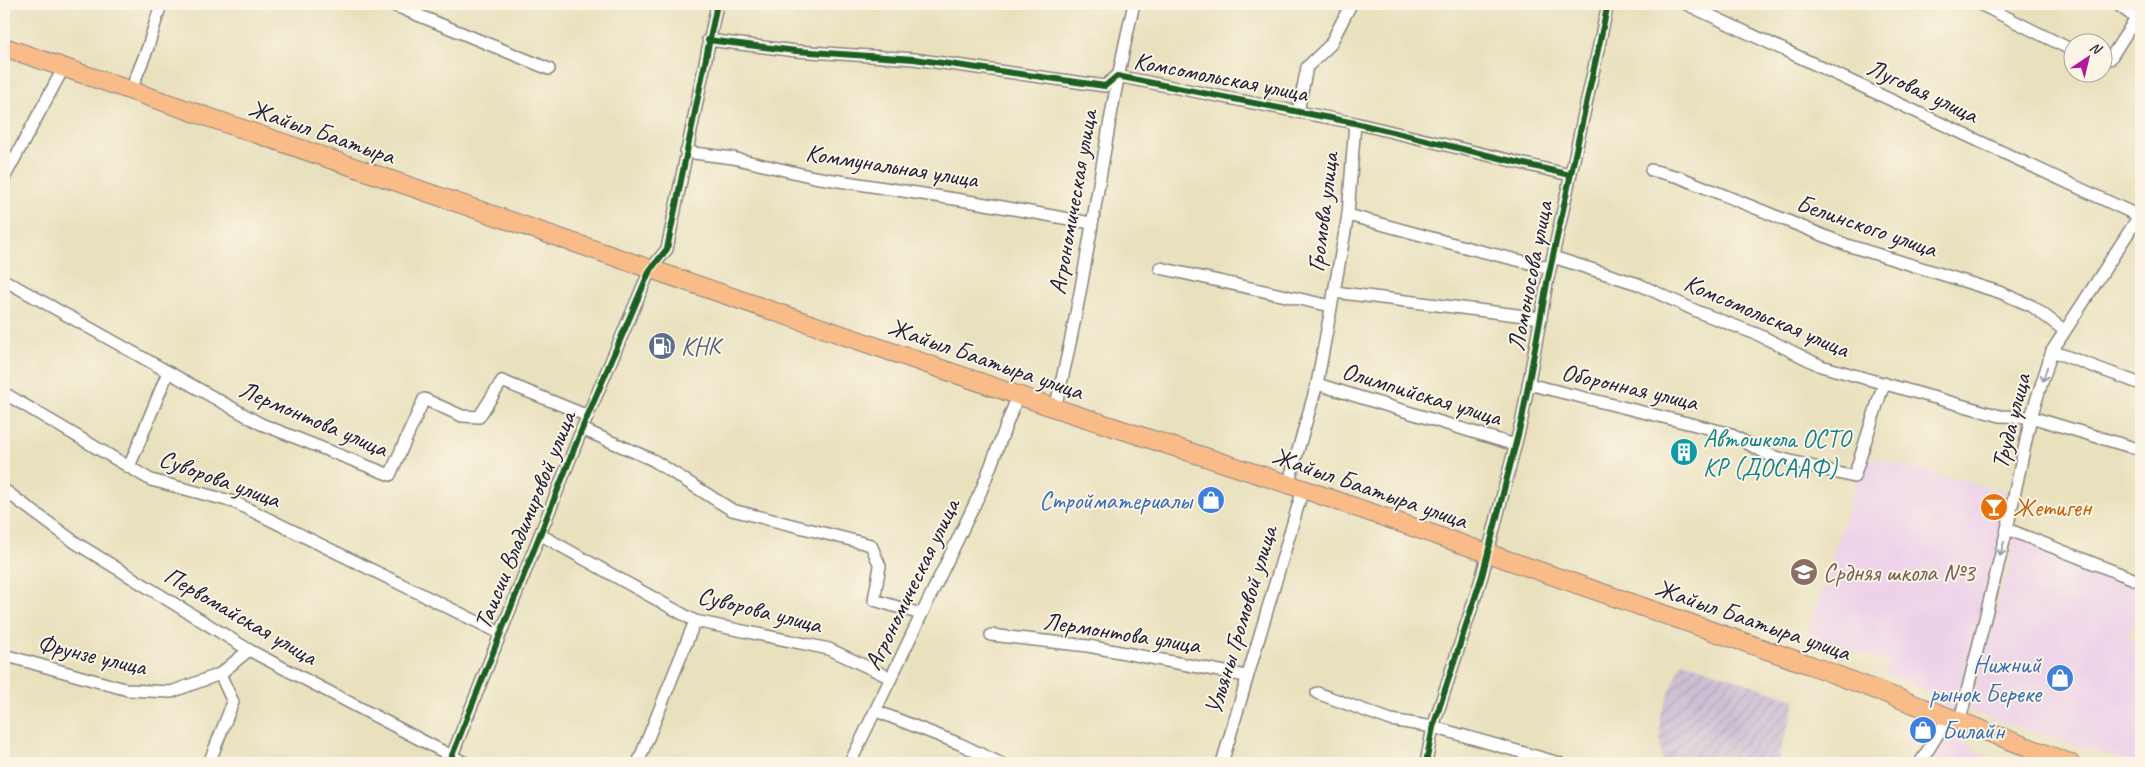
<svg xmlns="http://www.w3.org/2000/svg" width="2145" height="767" viewBox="0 0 2145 767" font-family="Caveat,sans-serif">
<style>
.built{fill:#edd1e9}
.industrial{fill:url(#industrial-furrows)}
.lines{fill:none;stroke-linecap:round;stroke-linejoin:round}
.minor-casing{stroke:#86827c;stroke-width:14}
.highway-casing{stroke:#86827c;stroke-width:20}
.minor{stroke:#fff;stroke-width:11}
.highway{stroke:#f9bc89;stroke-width:18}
.cycleway-casing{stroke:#fcf5e5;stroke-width:9}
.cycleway{stroke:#1b5e20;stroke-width:6}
.oneway{stroke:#9c9ca7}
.labels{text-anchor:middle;stroke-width:4;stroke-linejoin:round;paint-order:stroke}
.street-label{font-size:25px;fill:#22223b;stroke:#fcf5e5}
.service-label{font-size:25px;fill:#4e5e75;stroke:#fcf5e5;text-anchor:start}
.culture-label{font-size:25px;fill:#0d838f;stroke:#fcf5e5;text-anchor:start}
.shop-label{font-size:25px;fill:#366cbe;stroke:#fcf5e5;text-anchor:end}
.food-label{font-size:25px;fill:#c56008;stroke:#fcf5e5;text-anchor:start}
.education-label{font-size:25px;fill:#785e54;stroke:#fcf5e5;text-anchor:start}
</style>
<defs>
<pattern id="industrial-furrows" width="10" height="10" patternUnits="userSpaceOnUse" patternTransform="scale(1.25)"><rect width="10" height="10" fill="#ccbfd4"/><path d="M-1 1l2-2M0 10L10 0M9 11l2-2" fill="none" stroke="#afa4b7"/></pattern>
</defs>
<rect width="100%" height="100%" fill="#fcf5e5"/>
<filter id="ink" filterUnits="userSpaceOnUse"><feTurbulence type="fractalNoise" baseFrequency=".02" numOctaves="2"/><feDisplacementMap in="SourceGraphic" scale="10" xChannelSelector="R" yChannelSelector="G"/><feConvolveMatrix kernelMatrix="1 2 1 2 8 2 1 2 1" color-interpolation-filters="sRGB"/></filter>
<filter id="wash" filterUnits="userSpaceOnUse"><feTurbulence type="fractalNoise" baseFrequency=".0096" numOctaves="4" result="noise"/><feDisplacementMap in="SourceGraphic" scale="20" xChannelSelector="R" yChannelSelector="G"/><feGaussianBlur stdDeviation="1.12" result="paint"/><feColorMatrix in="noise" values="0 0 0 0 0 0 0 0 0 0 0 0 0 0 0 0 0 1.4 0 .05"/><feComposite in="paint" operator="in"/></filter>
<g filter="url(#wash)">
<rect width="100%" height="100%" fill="#e9e1be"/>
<g class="built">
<polygon points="1865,456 2012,493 1953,711 1934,703 1935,694 1886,674 1889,663 1807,634"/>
<polygon points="2017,534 2134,587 2132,591 2141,594 2129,640 2141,645 2141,763 2133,763 1969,711"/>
<polygon points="1943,731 1997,763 1922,763"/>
</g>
<polygon class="industrial" points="1682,661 1796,700 1777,763 1661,763 1660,717"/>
</g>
<g filter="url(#ink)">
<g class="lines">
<g class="minor-casing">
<g id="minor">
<polyline points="391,4 549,69"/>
<polyline points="1686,4 2141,217"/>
<polyline points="1980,4 2072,50"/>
<polyline points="2117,4 2136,18"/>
<polyline points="708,40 796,51 914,59 1105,86 1117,76 1355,123 1570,175"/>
<polyline points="2102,61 2110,59 2136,18 2141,20"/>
<polyline points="130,92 147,50 161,4"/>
<polyline points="1298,112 1307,67 1330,45 1351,4"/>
<polyline points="686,152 733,158 814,177 980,203 1091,223"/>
<polyline points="1651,170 1679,177 1847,245 1999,292 2032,306 2064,330"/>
<polyline points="4,178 63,69"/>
<polyline points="1348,215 1472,249 1550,268"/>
<polyline points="1553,257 1638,284 1701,313 1759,335 1821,366 2000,416 2031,417 2141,450"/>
<polyline points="1160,268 1331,306"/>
<polyline points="4,280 261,424 390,475 424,399 462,416 479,417 502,381 588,416"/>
<polyline points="1334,292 1541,318"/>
<polyline points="2052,351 2141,384"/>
<polyline points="1317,384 1515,445"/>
<polyline points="1528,384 1728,433 1771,456 1854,477 1884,383"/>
<polyline points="4,393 151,480 234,502 500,633"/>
<path d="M 1055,408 C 1089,275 1102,137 1134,4"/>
<polyline points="582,429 653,460 732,510 871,545 880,566 874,600 921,614"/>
<polyline points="129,467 168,372"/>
<polyline points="1288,485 1317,384 1334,292 1348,215 1355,123"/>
<polyline points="4,490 76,543 249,650 465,763"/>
<polyline points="2007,529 2141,582"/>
<polyline points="541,535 695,621 829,649 891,678"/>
<polyline points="991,635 1088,646 1246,676"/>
<polyline points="4,655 128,690 171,692 220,674 249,650"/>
<polyline points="1317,693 1391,720 1433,727 1559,763"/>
<polyline points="876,711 960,744 1000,763"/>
<polyline points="1960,720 2007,529 2031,417 2052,351 2141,213"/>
<polyline points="209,763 233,702 220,674"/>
<polyline points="449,763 582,429 650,270 667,249 717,4"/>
<polyline points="638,763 695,621"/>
<polyline points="850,763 981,491 1018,395"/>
<polyline points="1222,763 1303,489"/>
<polyline points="1426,763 1433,727 1482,576 1522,419 1547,283 1608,4"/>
<polyline points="1920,763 1949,716"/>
</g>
</g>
<g class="highway-casing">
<polyline id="highway" points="4,47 1055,408 1303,489 1810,665 2070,763"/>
</g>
<use href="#minor" class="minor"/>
<use href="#highway" class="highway"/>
<g class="cycleway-casing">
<g id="cycleway">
<polyline points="708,40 796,51 914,59 1105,86 1117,76 1355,123 1570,175"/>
<polyline points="449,763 582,429 650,270 667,249 717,4"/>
<polyline points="1426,763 1433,727 1482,576 1522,419 1547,283 1608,4"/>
</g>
</g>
<use href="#cycleway" class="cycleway"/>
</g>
<defs><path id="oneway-shaft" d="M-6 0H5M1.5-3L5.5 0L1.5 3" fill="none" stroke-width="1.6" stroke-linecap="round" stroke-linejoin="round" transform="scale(1.25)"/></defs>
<g class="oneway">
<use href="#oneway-shaft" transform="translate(2045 374) rotate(107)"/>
<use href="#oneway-shaft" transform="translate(2002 549) rotate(105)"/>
</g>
</g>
<defs>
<g id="fuel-disc" transform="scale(1.4375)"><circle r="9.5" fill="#5c6f8a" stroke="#fcf5e5"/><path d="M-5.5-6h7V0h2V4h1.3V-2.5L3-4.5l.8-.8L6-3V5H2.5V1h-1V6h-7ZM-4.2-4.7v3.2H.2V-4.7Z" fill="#fff"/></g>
<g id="building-disc" transform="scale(1.4375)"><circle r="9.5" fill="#0f9aa8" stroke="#fcf5e5"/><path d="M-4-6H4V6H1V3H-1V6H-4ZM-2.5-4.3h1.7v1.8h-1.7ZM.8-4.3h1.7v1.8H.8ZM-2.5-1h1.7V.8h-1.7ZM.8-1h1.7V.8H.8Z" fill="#fff"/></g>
<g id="shop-disc" transform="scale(1.4375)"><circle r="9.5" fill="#3f7fe0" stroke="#fcf5e5"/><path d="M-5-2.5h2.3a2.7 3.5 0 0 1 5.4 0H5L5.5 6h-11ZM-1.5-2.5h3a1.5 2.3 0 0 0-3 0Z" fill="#fff"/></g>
<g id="bar-disc" transform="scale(1.4375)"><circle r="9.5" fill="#e8710a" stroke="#fcf5e5"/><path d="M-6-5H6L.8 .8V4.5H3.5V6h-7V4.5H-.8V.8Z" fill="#fff"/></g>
<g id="school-disc" transform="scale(1.4375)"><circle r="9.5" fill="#8d6e63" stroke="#fcf5e5"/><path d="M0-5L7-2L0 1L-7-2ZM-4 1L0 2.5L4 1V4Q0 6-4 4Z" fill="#fff"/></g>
</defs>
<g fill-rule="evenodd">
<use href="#fuel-disc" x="662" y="346"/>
<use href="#building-disc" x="1684" y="452"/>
<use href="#shop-disc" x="1211" y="500"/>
<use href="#bar-disc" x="1994" y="507"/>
<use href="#school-disc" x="1804" y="572"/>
<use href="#shop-disc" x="2060" y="678"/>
<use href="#shop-disc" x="1923" y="730"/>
</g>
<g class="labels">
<g class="street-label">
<text transform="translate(1221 76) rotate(11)" y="9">Комсомольская улица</text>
<text transform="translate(1923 90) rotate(25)" y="9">Луговая улица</text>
<text transform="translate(322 131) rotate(19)" y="9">Жайыл Баатыра</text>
<text transform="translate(892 165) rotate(9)" y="9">Коммунальная улица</text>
<text transform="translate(1072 202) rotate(-80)" y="9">Агрономическая улица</text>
<text transform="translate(1322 212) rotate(-83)" y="9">Громова улица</text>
<text transform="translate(1867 225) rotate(19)" y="9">Белинского улица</text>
<text transform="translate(1529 276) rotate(-79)" y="9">Ломоносова улица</text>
<text transform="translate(1767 315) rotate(23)" y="9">Комсомольская улица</text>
<text transform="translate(986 358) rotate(19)" y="9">Жайыл Баатыра улица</text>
<text transform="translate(1630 386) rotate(13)" y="9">Оборонная улица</text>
<text transform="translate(1422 393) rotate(17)" y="9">Олимпийская улица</text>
<text transform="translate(314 418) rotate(23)" y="9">Лермонтова улица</text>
<text transform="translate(2010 421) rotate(-76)" y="9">Труда улица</text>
<text transform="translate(220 478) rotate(20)" y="9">Суворова улица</text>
<text transform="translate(1370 487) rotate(19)" y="9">Жайыл Баатыра улица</text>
<text transform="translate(524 520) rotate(-68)" y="9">Таисии Владимировой улица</text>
<text transform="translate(911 584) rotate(-64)" y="9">Агрономическая улица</text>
<text transform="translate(760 609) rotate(14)" y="9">Суворова улица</text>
<text transform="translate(241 615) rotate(30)" y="9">Первомайская улица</text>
<text transform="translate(1753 619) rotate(19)" y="9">Жайыл Баатыра улица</text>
<text transform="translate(1240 620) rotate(-73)" y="9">Ульяны Громовой улица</text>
<text transform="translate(1122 632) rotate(9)" y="9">Лермонтова улица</text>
<text transform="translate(92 654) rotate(13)" y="9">Фрунзе улица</text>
</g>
<g class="service-label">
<text x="681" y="355">КНК</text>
</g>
<g class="culture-label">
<text x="1703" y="447">Автошкола ОСТО<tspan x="1703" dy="29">КР (ДОСААФ)</tspan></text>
</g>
<g class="shop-label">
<text x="1192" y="509">Стройматериалы</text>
<text x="2041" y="673">Нижний<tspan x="2041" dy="29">рынок Береке</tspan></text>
<text x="1942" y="739" text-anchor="start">Билайн</text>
</g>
<g class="food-label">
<text x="2013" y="516">Жетиген</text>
</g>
<g class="education-label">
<text x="1823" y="581">Срдняя школа №3</text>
</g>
</g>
<rect width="2145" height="767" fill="none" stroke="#fcf5e5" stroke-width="20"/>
<g transform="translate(2088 58) rotate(35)"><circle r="24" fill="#fcf5e5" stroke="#a5a1a1"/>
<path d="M0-4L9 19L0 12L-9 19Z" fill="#b5179e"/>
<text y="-8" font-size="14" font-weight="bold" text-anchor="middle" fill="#22223b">N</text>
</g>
</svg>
